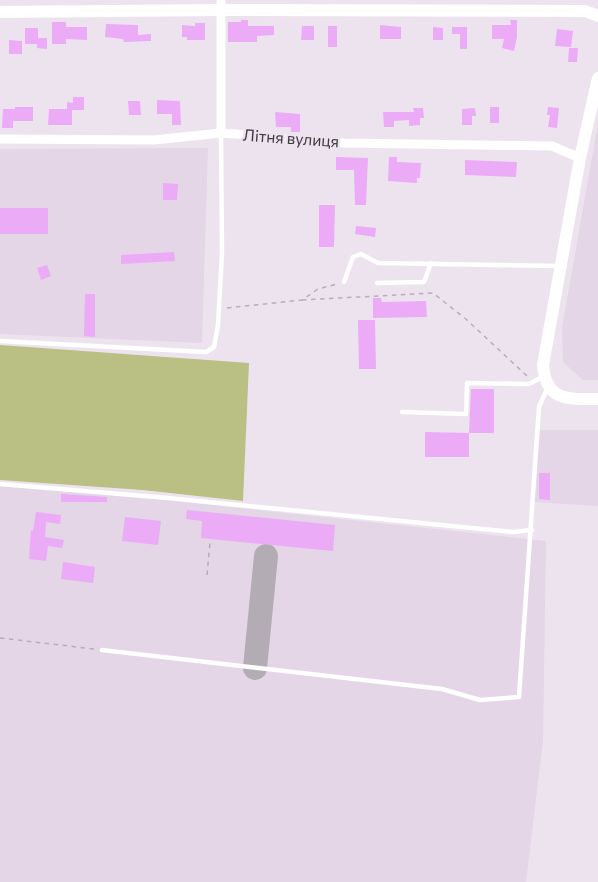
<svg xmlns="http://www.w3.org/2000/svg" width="598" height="882" viewBox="0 0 598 882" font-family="Commissioner,sans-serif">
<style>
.built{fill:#e4d5e7}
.green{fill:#babf83}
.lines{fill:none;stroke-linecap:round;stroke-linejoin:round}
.taxiway{stroke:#b4acb5;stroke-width:24}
.building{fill:#ebabf7}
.path{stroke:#b6aeb8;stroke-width:1.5;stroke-dasharray:4.5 4.5;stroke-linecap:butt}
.service{stroke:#fff;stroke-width:4.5}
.minor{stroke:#fff;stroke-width:9}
.tertiary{stroke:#fff;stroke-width:12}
.labels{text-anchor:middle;stroke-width:5;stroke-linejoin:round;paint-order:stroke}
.street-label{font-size:16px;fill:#3e3a3e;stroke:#ede3ef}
</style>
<rect width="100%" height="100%" fill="#ede3ef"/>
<g class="built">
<polygon points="598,123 598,380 583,380 563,362 562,328"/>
<polygon points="208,148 202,343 0,334 0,149"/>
<polygon points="540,430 598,430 598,506 534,502"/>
<polygon points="0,482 546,541 543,741 526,882 0,882"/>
</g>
<polygon class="green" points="0,345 249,363 243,501 143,490 0,480"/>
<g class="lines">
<polyline class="taxiway" points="255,668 266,556"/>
</g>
<g class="building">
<polygon points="241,20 248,20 248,26 274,26 274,35 257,36 257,42 228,42 228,22 241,22"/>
<polygon points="510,20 517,20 517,37 514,51 502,48 504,39 492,39 492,25 511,25"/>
<polygon points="52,22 66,22 66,27 87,27 87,40 66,39 66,44 52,44"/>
<polygon points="195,23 205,23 205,40 187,40 187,37 182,37 182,25 195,26"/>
<polygon points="106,24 138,25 138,35 151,34 151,41 124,42 123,39 105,37"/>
<polygon points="380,25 401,27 401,39 380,39"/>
<polygon points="302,26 314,26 314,40 301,40"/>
<rect x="328" y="26" width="9" height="21"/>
<polygon points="433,27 443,28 443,40 433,40"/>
<polygon points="452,27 467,27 467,49 460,49 460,34 452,34"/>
<polygon points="25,28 38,28 38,38 47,38 47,49 37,48 37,44 25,44"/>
<polygon points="557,29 573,31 571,47 555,46"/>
<polygon points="9,40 22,41 22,54 9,54"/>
<polygon points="569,48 578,48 577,62 568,62"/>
<polygon points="73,97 84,97 84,110 72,110 72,125 48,125 49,109 67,109 67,102 73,103"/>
<polygon points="157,100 180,101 181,125 172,125 172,114 157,114"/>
<polygon points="128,101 140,101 141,115 129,115"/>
<polygon points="15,107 33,107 33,121 13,121 13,128 2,128 3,109 15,109"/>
<rect x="490" y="107" width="9" height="16"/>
<polygon points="548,107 559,108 557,128 548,127 550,115 547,115"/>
<polygon points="413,108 423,108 424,118 420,118 420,125 409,126 409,120 394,121 394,127 384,127 383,112 414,112"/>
<polygon points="475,108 476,116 472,116 472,125 462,125 462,109"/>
<polygon points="275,112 300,114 300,132 291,132 291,127 276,127"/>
<polygon points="336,157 368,158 366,205 355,205 354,170 336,170"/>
<polygon points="389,157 397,157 397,162 421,163 420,178 417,178 417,183 388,181"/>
<polygon points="465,160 517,162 516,177 465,175"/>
<polygon points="163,183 178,184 177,200 163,200"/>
<polygon points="319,205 335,205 334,247 319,247"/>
<rect x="0" y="208" width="48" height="26"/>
<polygon points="356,226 376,228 375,237 355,234"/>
<polygon points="174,252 175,261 121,264 121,255"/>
<polygon points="47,265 51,276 41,280 37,268"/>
<polygon points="85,294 95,294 95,337 84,336"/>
<polygon points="373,298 381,298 382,302 426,301 427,317 373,318"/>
<polygon points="358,320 375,320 376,369 359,369"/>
<polygon points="471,389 494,389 494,433 469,433"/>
<polygon points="425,432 469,433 469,457 425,457"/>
<polygon points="539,473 550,473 550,500 539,499"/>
<polygon points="61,494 107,497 107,502 61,502"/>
<polygon points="187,510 335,525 333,551 201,538 202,521 186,519"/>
<polygon points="36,512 61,515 60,524 46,522 45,537 64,540 62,548 48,546 46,561 29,559 31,530 33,531"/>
<polygon points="125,517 161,521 158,545 122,541"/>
<polygon points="63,562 95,567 93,583 61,579"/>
</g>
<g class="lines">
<g class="path">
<polyline points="302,300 433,293 467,320 527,376"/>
<polyline points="227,308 302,300 318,289 337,284"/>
<polyline points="207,575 210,542"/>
<polyline points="0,638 94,649"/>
</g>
<g class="service">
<polyline points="344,282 353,257 361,254 378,263 560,266"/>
<polyline points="377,283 424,282 431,263"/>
<polyline points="0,341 206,352 214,347 218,325 222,253 221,134"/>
<polyline points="402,412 466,414 467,383 529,384 544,376"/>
<polyline points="0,484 168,498 513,532 532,530"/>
<polyline points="102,650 442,689 480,700 519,697 539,407 547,389"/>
</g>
<g class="minor">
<polyline points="221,0 221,133"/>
<polyline points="0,139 154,140 221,133 344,143 552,146 580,158"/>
</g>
<g class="tertiary">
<polyline points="0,12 221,10 585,11 598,16"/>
<path d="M 598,78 L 580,158 L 543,365 C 546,402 568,399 598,399"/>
</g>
</g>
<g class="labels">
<g class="street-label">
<text transform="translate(291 138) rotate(4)" y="6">Літня вулиця</text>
</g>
</g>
</svg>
